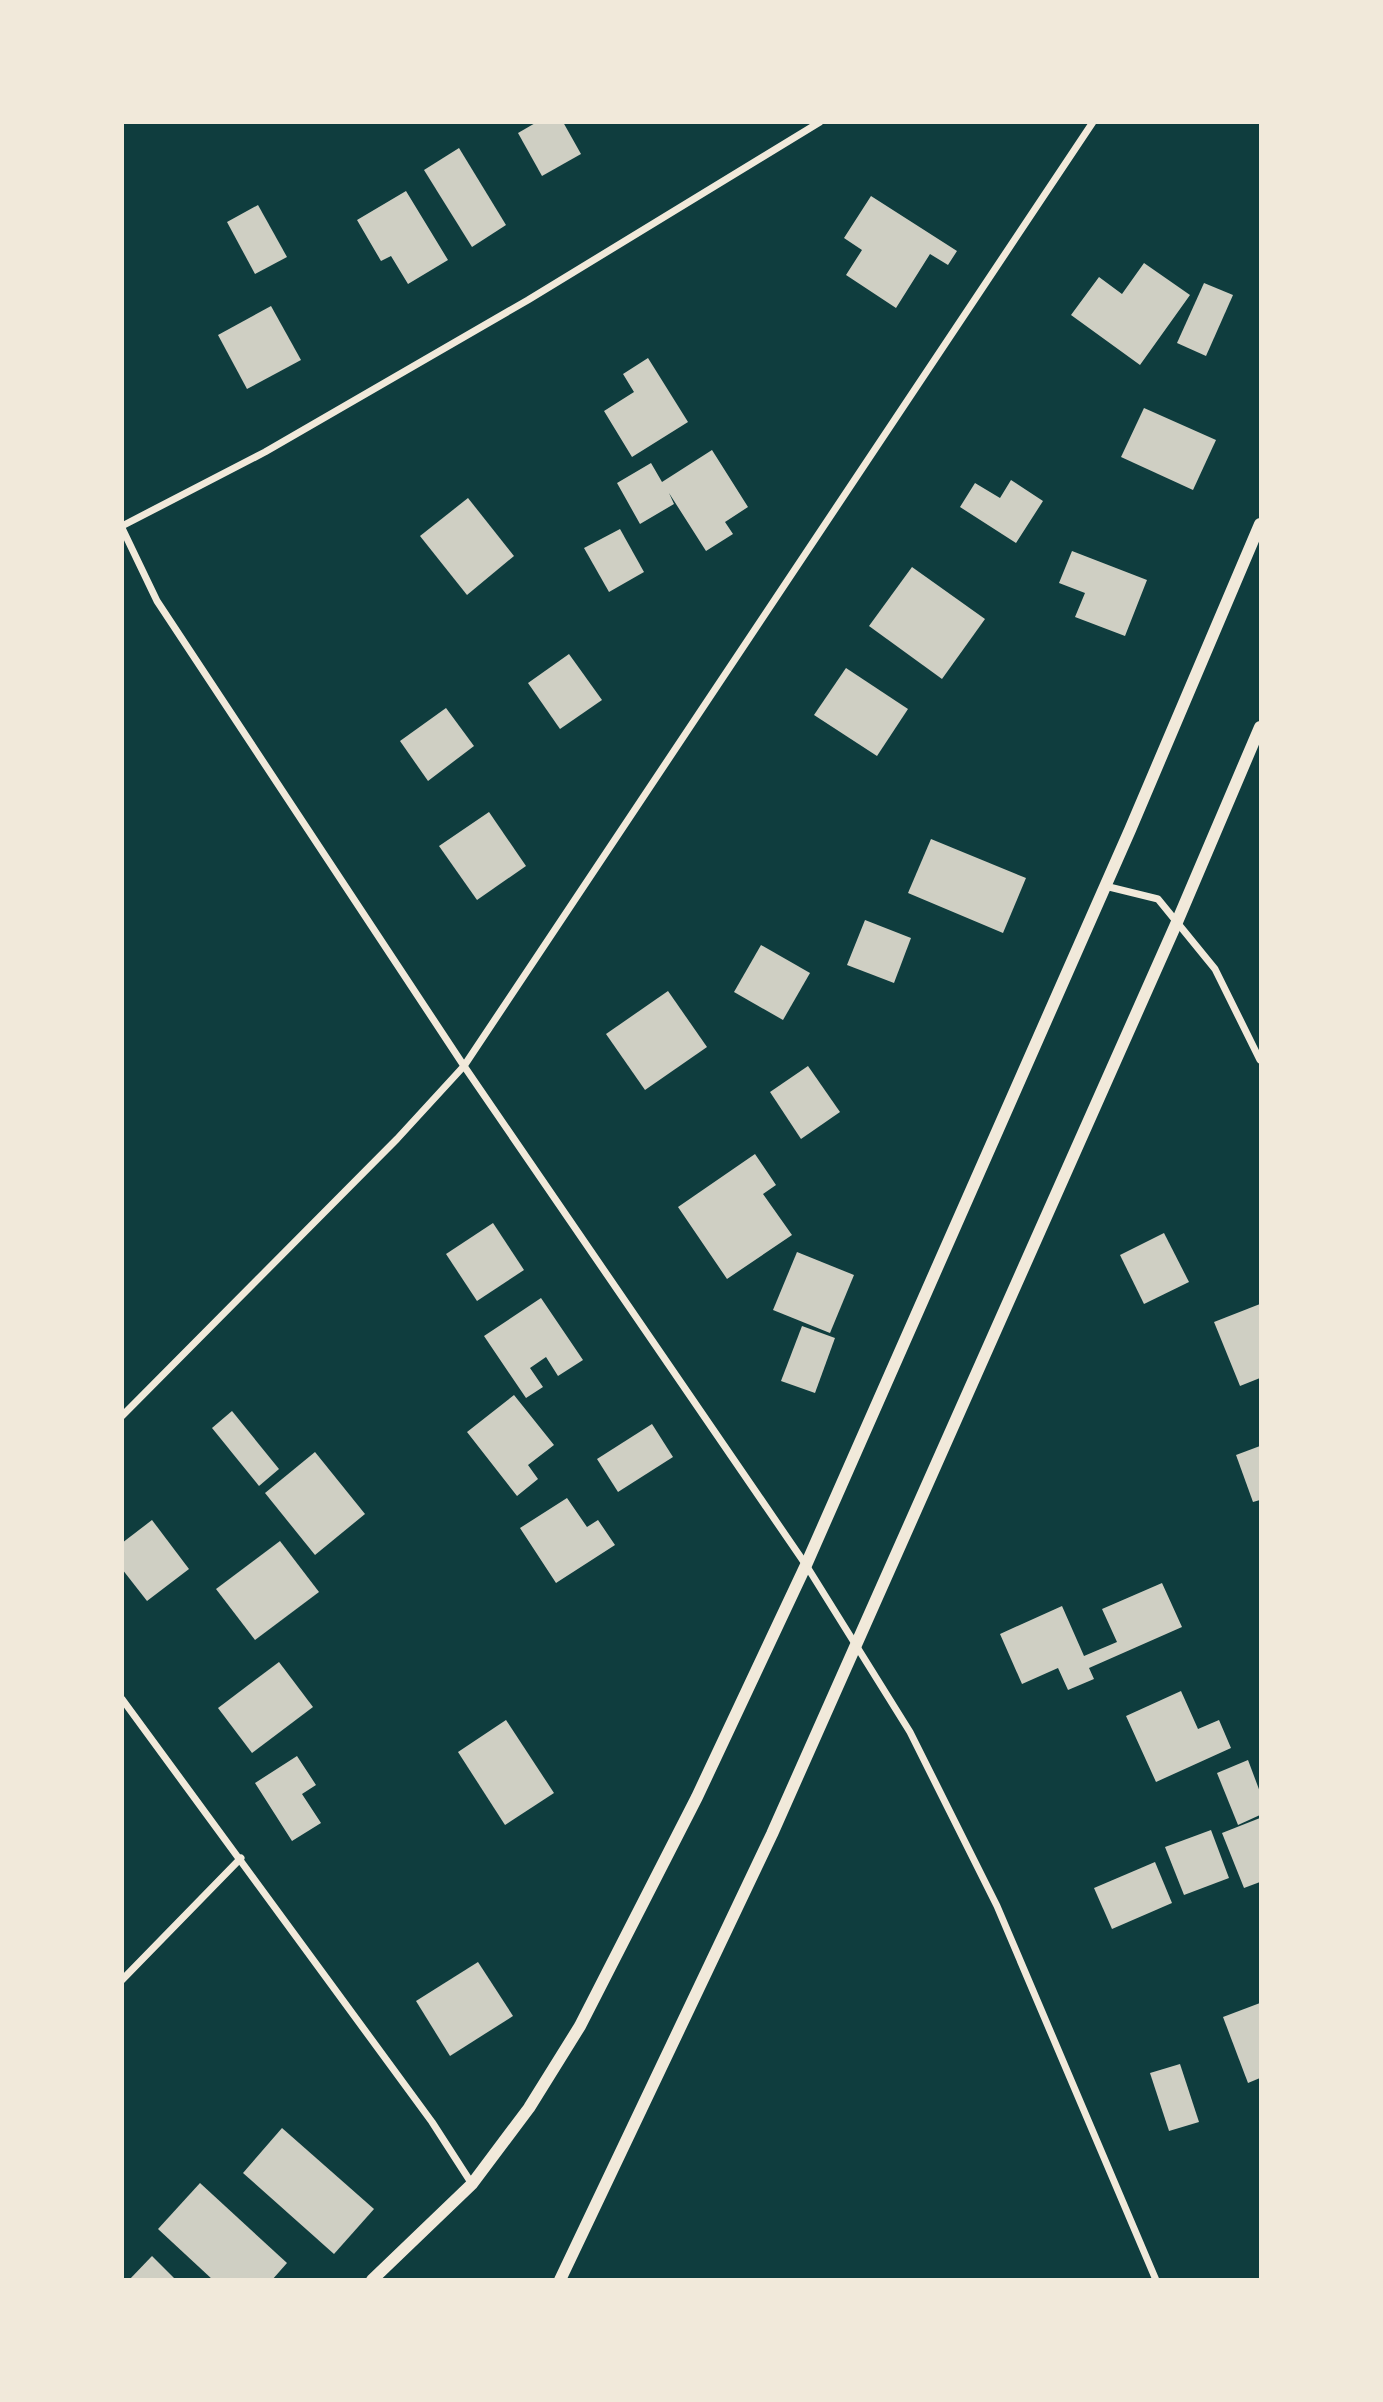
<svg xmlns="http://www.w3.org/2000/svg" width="1383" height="2402" viewBox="0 0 1383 2402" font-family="'Asap Condensed',sans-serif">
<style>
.building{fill:#cfcfc3}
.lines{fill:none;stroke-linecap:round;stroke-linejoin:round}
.minor{stroke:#f1e9da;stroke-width:7}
.tertiary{stroke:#f1e9da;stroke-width:12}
</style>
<rect width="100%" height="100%" fill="#0f3d3e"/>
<g class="building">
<polygon points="537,122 563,122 581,154 542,176 518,133"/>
<polygon points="459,148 506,225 472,247 424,170"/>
<polygon points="406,191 448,260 408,284 391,256 381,261 357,220"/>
<polygon points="871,196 957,251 948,265 930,254 896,308 846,275 862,250 844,238"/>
<polygon points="258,205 287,257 255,274 227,222"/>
<polygon points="1144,263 1190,295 1140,365 1071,315 1099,277 1122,294"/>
<polygon points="1204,283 1233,295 1206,356 1177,343"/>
<polygon points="271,306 301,360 247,389 218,335"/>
<polygon points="648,358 688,422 632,457 604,411 634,392 623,374"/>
<polygon points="1144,408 1216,440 1193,490 1121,457"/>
<polygon points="712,450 748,507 725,522 733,534 706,551 669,493 674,504 640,524 617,483 651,463 662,482"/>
<polygon points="1011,480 1043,501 1016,543 960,507 975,483 1000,498"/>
<polygon points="468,498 514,556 467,595 420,536"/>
<polygon points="620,529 644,572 609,592 584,548"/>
<polygon points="1072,551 1147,580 1125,636 1075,617 1085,593 1059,583"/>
<polygon points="912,567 985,619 942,679 869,626"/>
<polygon points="569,654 602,700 560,729 528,683"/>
<polygon points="846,668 908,709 877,756 814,715"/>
<polygon points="446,708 474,746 428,781 400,741"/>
<polygon points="489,812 526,866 477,900 439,846"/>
<polygon points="931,839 1026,878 1003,933 908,893"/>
<polygon points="865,920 911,938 894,983 847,965"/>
<polygon points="761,945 810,973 783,1020 734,992"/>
<polygon points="668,991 707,1047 645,1090 606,1034"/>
<polygon points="808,1066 840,1112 801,1139 770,1092"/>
<polygon points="755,1154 776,1185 763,1194 792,1235 727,1279 678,1207"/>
<polygon points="493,1223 524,1270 477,1301 446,1254"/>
<polygon points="1164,1233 1189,1282 1144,1304 1120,1255"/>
<polygon points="797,1252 854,1275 830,1333 773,1310"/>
<polygon points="541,1298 583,1360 558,1376 546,1357 530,1368 543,1387 526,1398 484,1336"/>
<polygon points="1260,1304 1260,1378 1240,1386 1214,1322"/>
<polygon points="802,1326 835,1338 815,1393 781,1381"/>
<polygon points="514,1395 554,1445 528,1465 538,1479 517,1496 467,1432"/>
<polygon points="232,1411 279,1469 259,1486 212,1428"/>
<polygon points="652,1424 673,1457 618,1492 597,1459"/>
<polygon points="1260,1446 1260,1500 1253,1502 1236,1455"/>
<polygon points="315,1452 365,1514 315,1555 265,1493"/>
<polygon points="567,1498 587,1527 598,1520 615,1545 556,1583 520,1528"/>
<polygon points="152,1520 189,1569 147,1601 122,1569 122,1543"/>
<polygon points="280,1541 319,1592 255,1640 216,1589"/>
<polygon points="1162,1583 1182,1627 1089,1668 1094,1679 1068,1690 1058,1668 1022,1684 1000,1634 1062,1606 1084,1656 1117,1642 1102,1609"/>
<polygon points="279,1662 313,1707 252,1753 218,1708"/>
<polygon points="1181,1691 1198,1729 1219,1720 1231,1748 1156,1782 1126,1716"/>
<polygon points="506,1720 554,1793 505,1825 458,1752"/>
<polygon points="297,1756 316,1785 302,1794 321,1823 292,1841 255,1783"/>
<polygon points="1248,1760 1260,1792 1260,1815 1238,1825 1217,1773"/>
<polygon points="1260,1818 1260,1882 1244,1888 1222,1833"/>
<polygon points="1211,1830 1229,1878 1184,1895 1165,1847"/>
<polygon points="1155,1862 1172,1903 1112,1929 1094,1888"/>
<polygon points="478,1962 513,2016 450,2056 416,2001"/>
<polygon points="1260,2003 1260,2078 1248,2083 1223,2017"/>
<polygon points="1180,2064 1199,2122 1169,2131 1150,2073"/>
<polygon points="282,2128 374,2209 334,2254 243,2173"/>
<polygon points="200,2183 287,2263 272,2280 213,2280 158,2229"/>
<polygon points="152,2256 176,2280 129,2280"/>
</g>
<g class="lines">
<g class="minor">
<polyline points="122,526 265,452 528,300 820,122"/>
<polyline points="122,528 157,601 464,1066 806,1565 910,1732 997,1906 1156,2280"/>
<polyline points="1105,886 1158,899 1215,969 1260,1060"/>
<polyline points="122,1416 397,1139 464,1066 1093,122"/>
<polyline points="122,1699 432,2122 472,2184"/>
<polyline points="122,1980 241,1858"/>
</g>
<g class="tertiary">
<polyline points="372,2280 472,2184 529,2108 580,2026 697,1797 806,1565 1130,830 1260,524"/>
<polyline points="560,2280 772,1834 1177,922 1260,727"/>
</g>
</g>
<rect width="1383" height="2402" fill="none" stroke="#f1e9da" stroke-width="248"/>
</svg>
